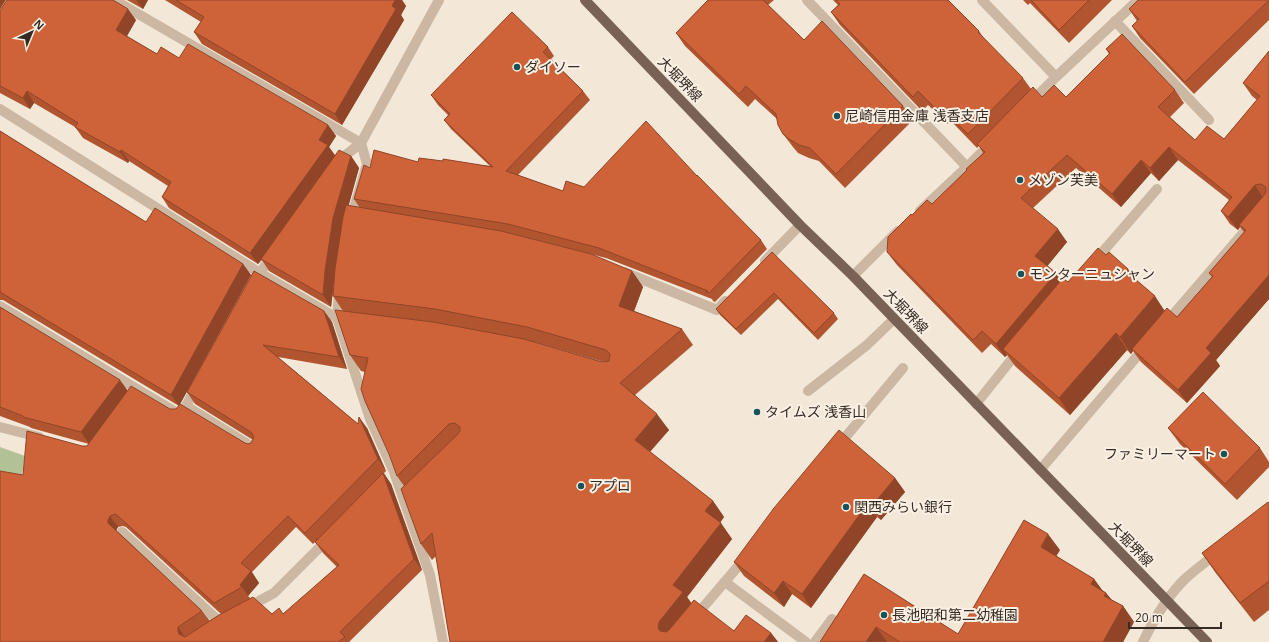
<svg xmlns="http://www.w3.org/2000/svg" width="1269" height="642" viewBox="0 0 1269 642" font-family="'Open Sans','Noto Sans JP',sans-serif">
<style>
.green{fill:#b2c296}
.lines{fill:none;stroke-linecap:round;stroke-linejoin:round}
.minor{stroke:#cbb7a2;stroke-width:10}
.major{stroke:#796255;stroke-width:10}
.wall{fill:#b15531;fill-rule:evenodd}
.shaded-wall{fill:#904528}
.building{fill:#ce6339;stroke:#904528}
.poi-dot{fill:#18535a;stroke:#faf1e4;stroke-width:1.5}
.labels{text-anchor:middle;stroke-width:4;stroke-linejoin:round;paint-order:stroke}
.poi-label{font-size:14px;fill:#352b25;stroke:#faf1e4;text-anchor:start}
.street-label{font-size:14px;fill:#352b25;stroke:#faf1e4}
</style>
<rect width="100%" height="100%" fill="#f3e7d7"/>
<polygon class="green" points="0,447 25,456 21,480 0,477"/>
<g class="lines">
<g class="minor">
<polyline points="114,0 361,143 367,164 351,219"/>
<polyline points="807,0 967,167 991,143"/>
<polyline points="982,0 1056,77"/>
<polyline points="1115,21 1209,120"/>
<polyline points="1030,103 1056,77 1138,0"/>
<polyline points="0,109 260,273 337,318 342,319"/>
<polyline points="338,163 342,158 361,143 439,0"/>
<polyline points="920,211 967,167"/>
<polyline points="765,261 800,225"/>
<polyline points="1093,263 1157,189"/>
<polyline points="624,272 717,310 725,301"/>
<polyline points="853,276 898,231"/>
<polyline points="253,285 260,273 273,254"/>
<polyline points="339,292 337,318 370,419 394,472 430,575 443,642"/>
<polyline points="0,306 137,389"/>
<polyline points="1165,324 1269,203"/>
<polyline points="808,391 867,345 894,319"/>
<polyline points="129,400 137,389 181,415 197,386"/>
<polyline points="976,404 1019,350"/>
<polyline points="186,406 256,449"/>
<polyline points="0,427 39,437"/>
<polyline points="838,446 903,368"/>
<polyline points="1040,470 1145,347"/>
<polyline points="122,532 221,623"/>
<polyline points="725,582 806,642"/>
<polyline points="246,608 274,593 328,539"/>
<polyline points="694,618 746,557"/>
<polyline points="815,642 832,619"/>
<path d="M 1143,642 C 1154,619 1167,596 1186,578 C 1196,569 1207,561 1217,553"/>
</g>
<polyline class="major" points="585,0 800,225 853,276 1207,642"/>
</g>
<g class="wall">
<polygon points="127,0 148,0 143,9"/>
<polygon points="165,0 402,0 406,6 401,15 404,20 342,125 202,44 194,32 201,22"/>
<polygon points="708,0 774,0 768,5 804,40 903,106 913,120 845,188 819,161 809,158 798,153 793,147 783,134 777,119 755,99 748,107 685,46 676,33"/>
<path d="M 833,0 L 948,0 L 979,31 L 985,40 L 1023,78 L 1031,89 L 1042,97 L 1066,97 L 1109,54 L 1106,49 L 1175,90 L 1184,103 L 1170,117 L 1195,140 L 1224,139 L 1257,100 L 1252,96 L 1243,83 L 1269,51 L 1269,299 L 1216,360 L 1220,366 L 1187,403 L 1141,362 L 1133,351 L 1131,354 L 1127,350 L 1070,415 L 1015,366 L 1007,355 L 1005,357 L 991,344 L 982,353 L 897,265 L 887,252 L 912,215 L 932,204 L 967,170 L 983,153 L 979,146 L 977,148 L 951,121 L 948,124 L 928,105 L 922,111 L 840,25 L 831,12 L 838,5 ZM 1178,160 L 1229,200 L 1221,211 L 1230,224 L 1238,230 L 1240,227 L 1244,232 L 1209,273 L 1212,277 L 1177,317 L 1165,311 L 1134,278 L 1106,255 L 1068,282 L 1061,281 L 1047,266 L 1067,242 L 1033,208 L 1076,168 L 1121,207 L 1151,173 L 1159,181 Z"/>
<polygon points="1023,0 1112,0 1069,43 1030,3 1028,5"/>
<polygon points="1269,0 1269,20 1194,94 1140,38 1132,26 1137,21 1129,9"/>
<path d="M 0,10 L 136,20 L 127,36 L 157,54 L 179,58 L 328,125 L 336,136 L 329,147 L 335,155 L 351,156 L 359,168 L 348,206 L 360,208 L 354,199 L 370,168 L 418,162 L 443,161 L 490,166 L 451,129 L 444,120 L 448,115 L 438,105 L 431,95 L 548,47 L 554,56 L 551,59 L 583,91 L 590,100 L 518,175 L 563,191 L 584,187 L 697,176 L 761,240 L 767,249 L 715,302 L 713,301 L 712,299 L 606,258 L 509,233 L 632,271 L 643,287 L 634,311 L 682,329 L 693,345 L 635,395 L 669,430 L 650,452 L 713,501 L 724,517 L 720,523 L 732,539 L 687,597 L 691,604 L 734,631 L 771,633 L 778,642 L 450,642 L 436,556 L 432,560 L 421,544 L 404,486 L 397,476 L 365,372 L 361,371 L 350,355 L 343,311 L 333,296 L 335,274 L 331,307 L 269,271 L 262,260 L 258,264 L 169,208 L 162,197 L 168,186 L 129,161 L 128,163 L 83,138 L 75,127 L 34,103 L 30,109 L 0,93 ZM 529,341 L 538,343 L 604,362 L 602,362 Z"/>
<polygon points="0,131 146,222 243,264 251,275 179,406 3,300 0,300"/>
<polygon points="772,252 834,313 838,319 818,340 778,299 741,335 720,315 716,309"/>
<path d="M 254,271 L 324,311 L 332,322 L 347,369 L 278,357 L 358,424 L 367,428 L 386,471 L 384,473 L 391,484 L 422,570 L 349,642 L 0,642 L 23,475 L 82,446 L 87,446 L 89,444 L 31,428 L 30,427 L 0,416 L 0,307 L 128,391 L 245,443 L 248,444 L 251,443 L 253,440 L 195,404 L 187,392 ZM 123,526 L 126,527 L 221,614 L 210,621 L 202,611 L 116,530 L 118,527 ZM 296,527 L 313,544 L 315,542 L 323,553 L 337,567 L 283,614 L 272,614 L 250,598 L 248,596 L 259,583 L 252,572 Z"/>
<polygon points="1168,428 1260,448 1269,462 1269,467 1237,500 1180,444"/>
<polygon points="895,478 905,492 881,520 877,517 811,608 792,594 784,607 744,576 734,562"/>
<polygon points="1269,504 1269,610 1254,622 1215,572 1202,553"/>
<polygon points="1060,550 1056,556 1094,579 1102,590 1106,593 1112,600 1123,606 1134,622 1123,642 820,642 864,574 958,634"/>
</g>
<g class="shaded-wall">
<polygon points="0,0 6,0 0,9"/>
<polygon points="136,0 148,0 143,9"/>
<polygon points="395,0 402,0 406,6 401,15 404,20 342,125 335,114"/>
<polygon points="128,9 136,20 124,41 116,30"/>
<polygon points="27,91 34,103 30,109 23,98"/>
<polygon points="328,125 336,136 329,147 335,156 258,264 250,253"/>
<polygon points="1169,147 1178,160 1159,181 1150,168"/>
<polygon points="121,150 129,161 128,163 120,152"/>
<polygon points="351,156 359,168 342,230 334,283 331,307 323,295 325,271 333,218"/>
<polygon points="1141,160 1151,173 1121,207 1112,194"/>
<polygon points="1255,185 1264,199 1239,225 1240,227 1238,230 1228,217"/>
<polygon points="1058,229 1067,242 1045,269 1035,256"/>
<polygon points="243,264 251,275 179,406 171,395"/>
<polygon points="1128,269 1139,286 1127,272"/>
<polygon points="632,271 643,287 630,322 619,306"/>
<polygon points="1056,273 1065,286 1003,349 1007,355 1005,357 996,344"/>
<polygon points="1269,275 1269,299 1216,360 1220,366 1187,403 1178,390 1206,348"/>
<polygon points="1155,296 1166,313 1132,349 1133,351 1131,354 1120,337"/>
<polygon points="324,311 332,322 347,369 339,357"/>
<polygon points="1116,333 1127,350 1070,415 1059,398"/>
<polygon points="120,380 128,391 89,444 81,432"/>
<polygon points="657,414 669,430 646,456 635,440"/>
<polygon points="359,417 367,428 386,471 378,459"/>
<polygon points="383,473 391,484 422,570 414,559"/>
<polygon points="895,478 905,492 881,520 872,506"/>
<polygon points="713,501 724,517 716,527 705,511"/>
<polygon points="868,503 877,517 811,608 802,594"/>
<polygon points="110,516 118,527 116,531 108,523 108,520"/>
<polygon points="721,523 732,539 687,597 695,608 669,642 658,628 659,622 673,585"/>
<polygon points="1048,534 1060,550 1052,563 1041,547"/>
<polygon points="251,571 259,583 248,596 242,587 240,585"/>
<polygon points="1094,579 1105,594 1106,593 1118,608 1091,584"/>
<polygon points="783,581 792,594 784,607 774,593"/>
<polygon points="1123,606 1134,622 1123,642 1103,642"/>
<polygon points="178,627 186,639 179,634 178,631"/>
<polygon points="876,627 887,642 866,642"/>
<polygon points="771,633 778,642 764,642"/>
</g>
<g class="building">
<polygon points="7,0 113,0 128,9 116,30 157,54 161,47 179,58 188,44 328,125 319,140 328,145 250,253 162,197 171,182 121,150 120,152 75,127 78,123 27,91 23,98 0,86 0,10"/>
<polygon points="176,0 395,0 392,6 396,9 335,114 194,32 204,17"/>
<polygon points="708,0 763,0 804,40 822,21 903,106 836,174 810,148 799,145 789,139 783,134 778,125 776,114 746,86 739,94 676,33"/>
<polygon points="836,0 948,0 979,31 978,32 1023,78 968,134 941,108 938,111 918,91 913,97 831,12 840,4"/>
<polygon points="1031,0 1089,0 1059,30"/>
<polygon points="1138,0 1269,0 1185,82 1132,26 1139,19 1129,9"/>
<polygon points="512,12 548,47 543,52 583,91 506,171 563,191 566,181 584,187 646,121 697,176 697,175 761,240 709,293 706,292 708,291 599,248 508,224 354,199 364,165 370,168 374,150 418,162 419,158 443,161 443,159 493,167 444,120 450,114 431,95"/>
<polygon points="1122,34 1175,90 1158,107 1195,140 1207,126 1224,139 1260,96 1243,83 1269,51 1269,275 1206,348 1211,353 1178,390 1132,349 1167,308 1177,317 1213,276 1209,273 1246,230 1239,225 1265,194 1266,191 1266,187 1261,184 1255,185 1228,217 1221,211 1232,197 1169,147 1150,168 1141,160 1112,194 1067,155 1021,198 1058,229 1035,256 1056,273 996,344 982,331 973,340 887,252 888,237 911,214 912,215 927,200 932,204 967,170 966,169 985,152 977,144 1033,87 1042,97 1054,85 1066,97 1110,53 1106,49"/>
<polygon points="0,131 146,222 155,208 243,264 171,395 0,292"/>
<polygon points="339,150 351,156 333,218 325,271 323,295 261,259"/>
<polygon points="346,205 501,231 591,254 632,271 619,306 682,329 620,383 657,414 635,440 713,501 705,511 721,523 673,585 683,592 659,622 658,628 660,631 666,632 669,630 694,600 734,631 746,615 771,633 764,642 450,642 432,533 421,544 401,489 458,434 460,431 460,427 455,423 449,424 397,476 389,454 365,401 361,389 368,358 350,355 335,310 433,322 524,339 602,362 609,361 610,354 606,350 527,327 435,309 333,296 335,269 343,217"/>
<polygon points="1098,248 1106,255 1109,252 1128,269 1127,272 1155,296 1120,337 1116,333 1059,398 1003,349 1063,278 1068,282"/>
<polygon points="772,252 834,313 814,333 774,293 736,329 716,309"/>
<polygon points="254,271 324,311 339,357 263,345 358,424 359,417 378,459 305,533 288,516 241,563 251,571 240,585 242,587 214,603 118,516 115,514 110,516 108,520 108,523 202,611 178,627 178,631 179,634 185,637 219,615 253,597 272,614 279,608 283,614 339,565 315,542 383,473 414,559 340,632 345,637 338,642 0,642 0,471 23,475 27,431 82,446 87,446 89,443 131,386 170,409 176,409 180,404 245,443 248,444 251,443 254,437 251,432 187,392"/>
<polygon points="0,307 120,380 81,432 23,417 23,416 0,407"/>
<polygon points="1203,392 1260,448 1225,484 1168,428"/>
<polygon points="839,430 895,478 872,506 868,503 802,594 783,581 774,593 734,562 774,508"/>
<polygon points="1268,502 1269,504 1269,581 1240,603 1202,553"/>
<polygon points="1024,520 1048,534 1041,547 1094,579 1091,584 1106,593 1104,596 1123,606 1103,642 900,642 876,627 866,642 820,642 864,574 958,634"/>
</g>
<g class="poi-dot">
<circle cx="517" cy="67" r="4"/>
<circle cx="837" cy="116" r="4"/>
<circle cx="1020" cy="180" r="4"/>
<circle cx="1021" cy="274" r="4"/>
<circle cx="757" cy="412" r="4"/>
<circle cx="1224" cy="454" r="4"/>
<circle cx="581" cy="486" r="4"/>
<circle cx="846" cy="507" r="4"/>
<circle cx="884" cy="615" r="4"/>
</g>
<g class="labels">
<g class="poi-label">
<text x="525" y="72">ダイソー</text>
<text x="845" y="121">尼崎信用金庫 浅香支店</text>
<text x="1028" y="185">メゾン芙美</text>
<text x="1029" y="279">モンターニュシャン</text>
<text x="765" y="417">タイムズ 浅香山</text>
<text x="1216" y="459" text-anchor="end">ファミリーマート</text>
<text x="589" y="491">アプロ</text>
<text x="854" y="512">関西みらい銀行</text>
<text x="892" y="620">長池昭和第二幼稚園</text>
</g>
<g class="street-label">
<text transform="translate(680 79) rotate(46)" y="5">大堀堺線</text>
<text transform="translate(906 311) rotate(46)" y="5">大堀堺線</text>
<text transform="translate(1131 544) rotate(46)" y="5">大堀堺線</text>
</g>
</g>
<g transform="translate(32 32) rotate(44)" stroke="#faf1e4" stroke-width="3" paint-order="stroke">
<path d="M0-3L7 15L0 10L-7 15Z" fill="#352b25"/>
<text y="-6" font-size="11" font-weight="bold" text-anchor="middle" fill="#352b25">N</text>
</g>
<path d="M1129 622v6h92v-6" fill="none" stroke="#352b25" stroke-width="2"/>
<text x="1135" y="622" font-size="12" fill="#352b25" stroke="#faf1e4" stroke-width="3" paint-order="stroke">20 m</text>
</svg>
